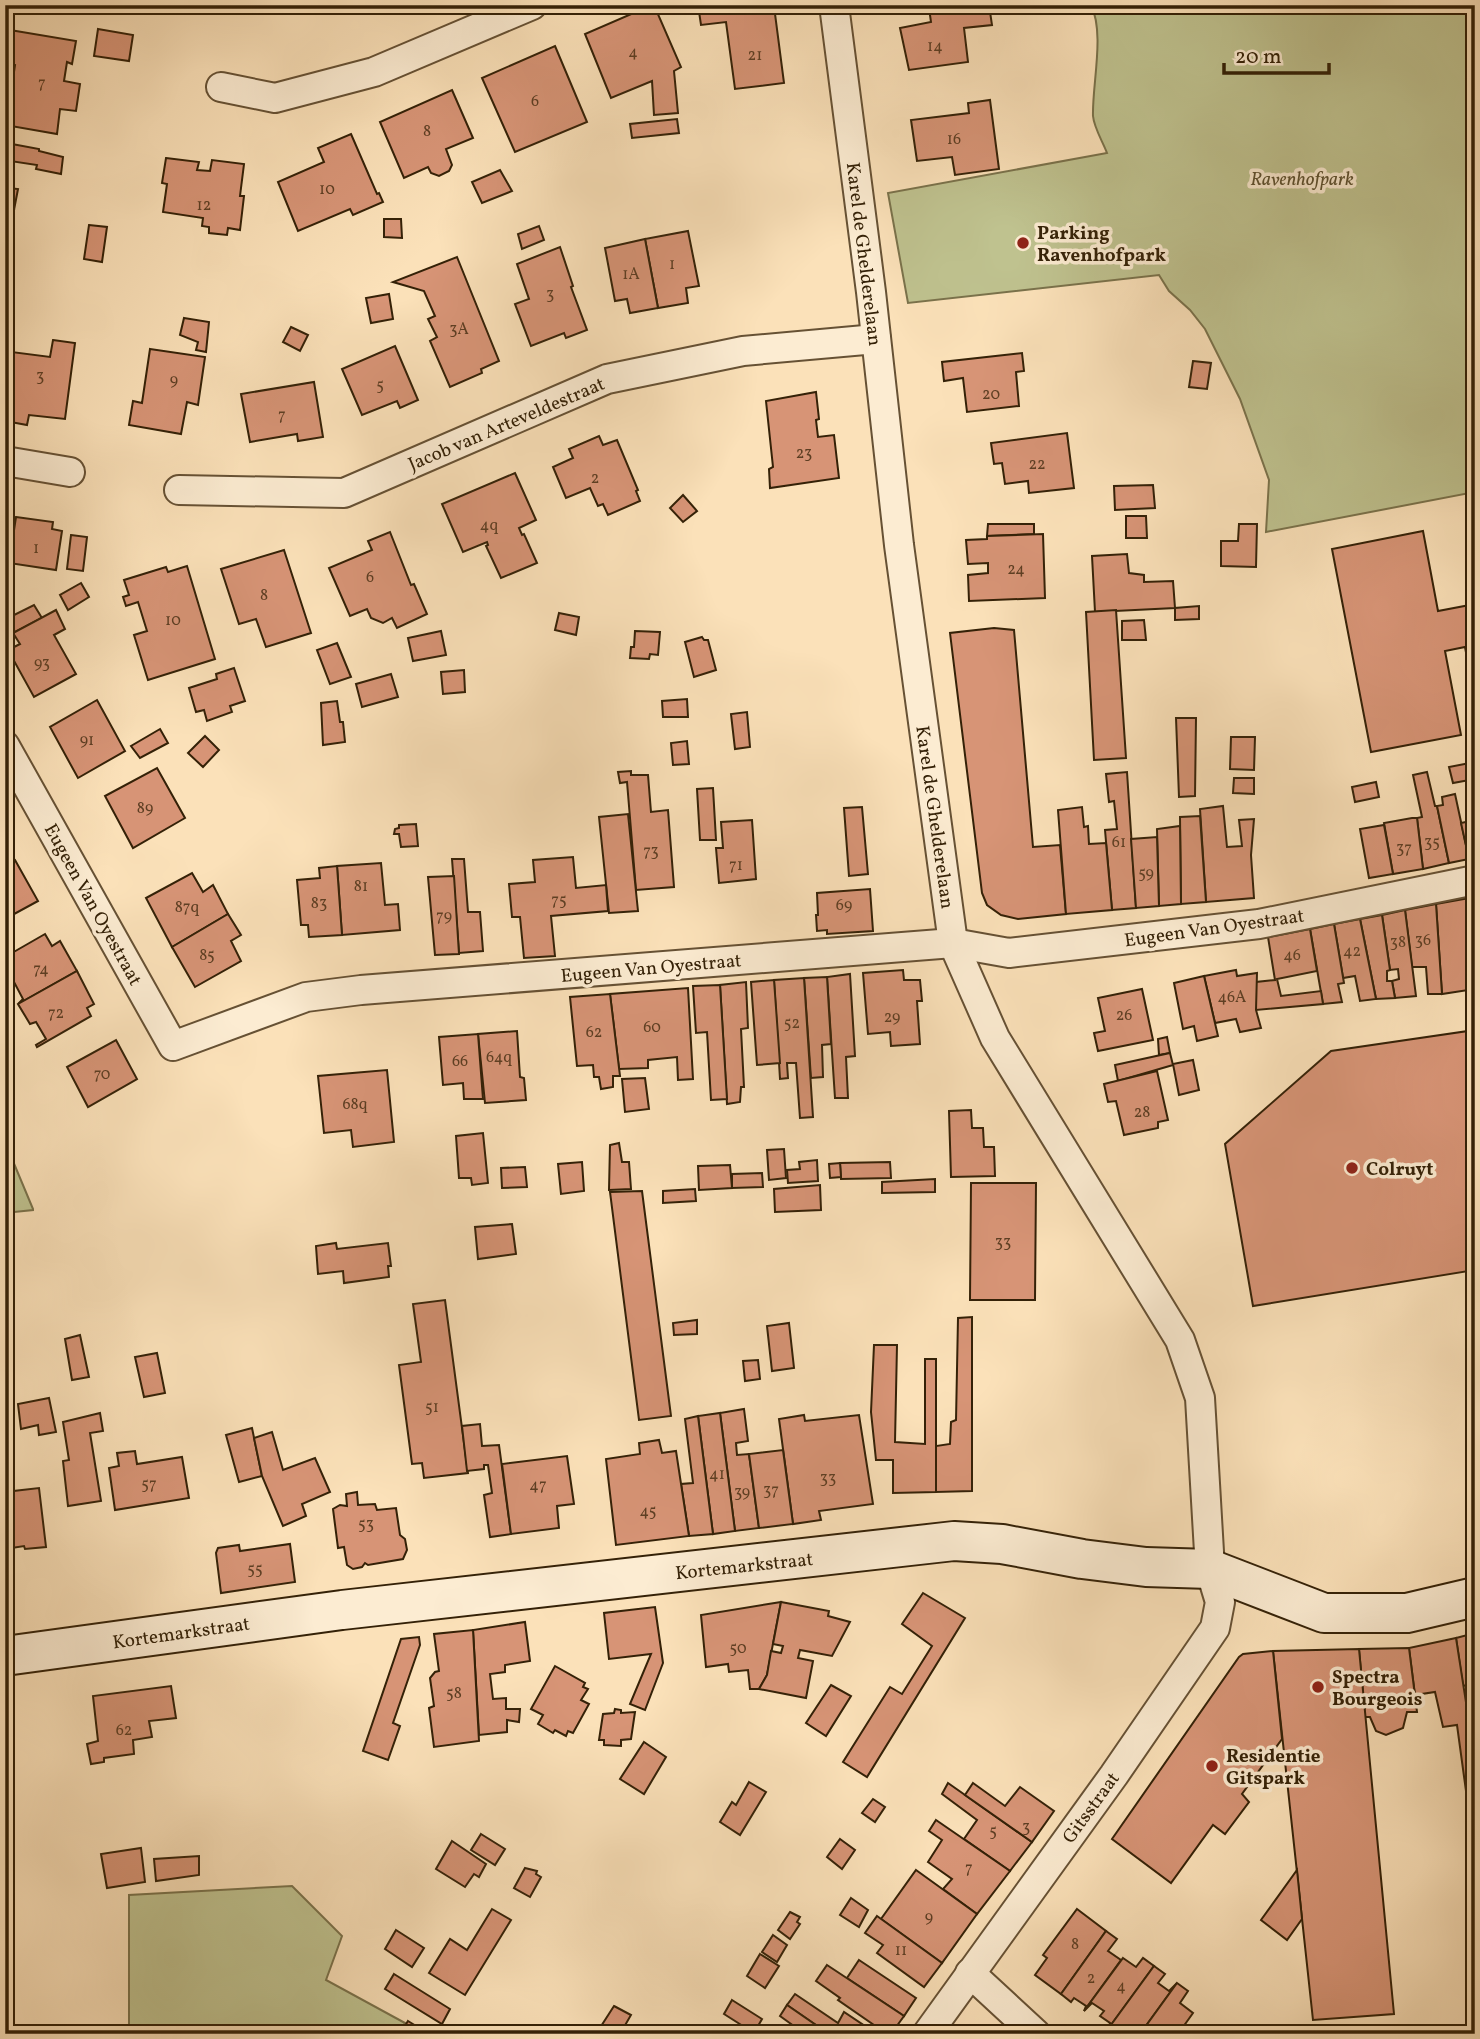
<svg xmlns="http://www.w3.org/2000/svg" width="1480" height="2039" viewBox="0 0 1480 2039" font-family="Vollkorn,serif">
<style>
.green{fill:#bfc28f;stroke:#7a724b;stroke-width:2}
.building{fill:#d79476;stroke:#342107;stroke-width:2}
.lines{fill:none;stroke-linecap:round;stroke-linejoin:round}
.street-casing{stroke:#665134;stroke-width:32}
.secondary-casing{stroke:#342107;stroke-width:42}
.street{stroke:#fcecd2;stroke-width:28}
.secondary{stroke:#fcecd2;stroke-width:38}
.poi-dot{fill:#8f2418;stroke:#fcecd2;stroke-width:2.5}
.labels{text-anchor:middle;stroke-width:7;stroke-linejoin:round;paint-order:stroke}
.number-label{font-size:16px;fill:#5d3e23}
.park-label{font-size:19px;font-style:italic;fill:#5e5130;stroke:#fcecd2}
.poi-label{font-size:19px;font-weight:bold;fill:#342107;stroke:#fcecd2;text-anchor:start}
.street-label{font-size:19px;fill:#342107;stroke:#fcecd2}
</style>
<rect width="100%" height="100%" fill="#fbe1b9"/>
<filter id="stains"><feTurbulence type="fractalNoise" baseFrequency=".00286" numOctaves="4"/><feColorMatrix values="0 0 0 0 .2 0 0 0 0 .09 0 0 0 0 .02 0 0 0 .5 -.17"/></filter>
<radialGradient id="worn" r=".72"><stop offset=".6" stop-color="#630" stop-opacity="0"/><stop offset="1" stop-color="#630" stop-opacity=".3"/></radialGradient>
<g class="green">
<path d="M 1091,5 L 1475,5 L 1475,492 L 1266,532 L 1269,480 L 1240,399 L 1205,329 L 1190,310 L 1169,291 L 1159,275 L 908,303 L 888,193 L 1107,153 C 1103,142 1094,128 1093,116 C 1092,85 1105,33 1091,5 Z"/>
<polygon points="5,1142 33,1209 33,1210 5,1213"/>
<polygon points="292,1886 342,1936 326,1980 405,2023 399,2034 129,2034 129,1895"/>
</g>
<g class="building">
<polygon points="652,5 654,5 681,67 674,71 678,113 654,115 652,81 611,98 585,34"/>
<polygon points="698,5 746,5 746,9 774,6 784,83 735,89 726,22 701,25"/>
<polygon points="949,5 989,5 992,25 964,28 968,62 909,70 900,28 931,22 929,8"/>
<polygon points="98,29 133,35 129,61 94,56"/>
<polygon points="10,30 76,41 72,64 67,62 64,81 80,84 76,111 60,109 57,134 5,125 5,98 10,99 15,65 5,63"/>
<polygon points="555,46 587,122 515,152 482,78"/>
<polygon points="452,90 473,138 446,149 452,165 449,171 439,176 431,173 428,167 404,178 380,122"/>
<polygon points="990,100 999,169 955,175 952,157 917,161 911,120 969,113 968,103"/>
<polygon points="677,119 679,133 632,138 630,124"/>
<polygon points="351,134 377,194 379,193 383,202 353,215 350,209 298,231 278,182 324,162 318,148"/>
<polygon points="12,144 39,149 39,151 63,157 61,174 36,169 37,165 10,161"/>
<polygon points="166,158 199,162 197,170 210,171 212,160 244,164 240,196 244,196 240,230 228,228 227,235 209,233 209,227 202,226 203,218 163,212 167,184 162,183"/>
<polygon points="5,160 13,161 9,188 18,189 14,210 5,209"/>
<polygon points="500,170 512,191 482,203 472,182"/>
<polygon points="5,209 14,210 10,234 5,233"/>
<polygon points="384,219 401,219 402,238 384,237"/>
<polygon points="89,225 107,227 102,262 84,259"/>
<polygon points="539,226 544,240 522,249 518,234"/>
<polygon points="688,231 699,286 686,288 688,303 658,308 645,239"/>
<polygon points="645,239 658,308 630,313 627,299 615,301 605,248"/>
<polygon points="560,247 573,286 571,287 587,330 566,338 564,333 531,346 515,304 529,299 517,264"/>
<polygon points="457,257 499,361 481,369 482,373 450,387 430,341 437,337 428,319 435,316 424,291 393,282"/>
<polygon points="389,294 393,319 371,323 366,298"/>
<polygon points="184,318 209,322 206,352 196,350 198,342 180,335"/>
<polygon points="291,327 308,335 300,351 283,342"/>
<polygon points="53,340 75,343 65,419 29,415 27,425 5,421 5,388 12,352 50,357"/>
<polygon points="395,346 418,400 400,408 397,401 362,415 342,369"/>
<polygon points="150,349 205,357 198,405 187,402 181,434 129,425 133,401 142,403"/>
<polygon points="1022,353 1024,371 1016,372 1019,406 967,412 963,378 944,381 942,362"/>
<polygon points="1193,361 1211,363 1207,389 1189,387"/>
<polygon points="314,382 323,437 298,441 297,434 250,442 241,394"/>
<polygon points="816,392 819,419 816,420 818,437 834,435 839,478 770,488 769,469 773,467 766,401"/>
<polygon points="1067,433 1074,488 1029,493 1028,481 1005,484 1002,463 994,464 991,443"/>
<polygon points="599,436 603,445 617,440 638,490 636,491 640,501 608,515 603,504 598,506 590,488 566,498 553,467 573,458 569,449"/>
<polygon points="515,473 536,520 519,528 522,535 524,534 537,563 501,578 486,546 488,545 487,542 463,552 442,504"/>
<polygon points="1153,485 1155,508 1115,510 1114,486"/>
<polygon points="683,495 697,511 683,522 670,508"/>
<polygon points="1126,516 1146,516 1147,538 1126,538"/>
<polygon points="16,517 53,522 52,529 62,531 56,570 9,563"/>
<polygon points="988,524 1034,524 1034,534 987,536"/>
<polygon points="1239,524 1257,524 1256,567 1221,566 1221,541 1238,541"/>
<polygon points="1423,531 1438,611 1475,604 1475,702 1465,647 1445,651 1461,735 1371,752 1332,549"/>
<polygon points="390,532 411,585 414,584 427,614 397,628 392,618 383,623 371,618 367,609 350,616 329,568 372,550 368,541"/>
<polygon points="1043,534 1045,598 969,601 968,575 988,573 988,563 968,564 966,540 987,539 987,536"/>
<polygon points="71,535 87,537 83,571 67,569"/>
<polygon points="284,550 311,633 266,647 256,619 239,624 221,569"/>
<polygon points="1127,554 1129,573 1144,575 1144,582 1173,581 1175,608 1095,612 1092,556"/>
<polygon points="187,566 215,659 148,680 134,635 147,631 138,602 126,606 123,597 129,595 124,580 166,567 168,572"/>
<polygon points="81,583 89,597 68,610 60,595"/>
<polygon points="34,605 42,618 13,633 6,619"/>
<polygon points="1199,606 1199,619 1175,620 1175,608"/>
<polygon points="56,610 65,629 54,635 76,674 34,697 8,650 20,644 13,633"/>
<polygon points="1116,610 1126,758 1094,760 1086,612"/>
<polygon points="559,613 579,617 576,635 555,630"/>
<polygon points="1144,620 1146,640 1122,640 1122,621"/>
<polygon points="994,628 1014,630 1033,847 1060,845 1066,914 1018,919 1001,915 987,905 982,893 950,633"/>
<polygon points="441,631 446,655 413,661 408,638"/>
<polygon points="635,631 660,632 658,655 650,654 649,659 630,658 631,647 634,647"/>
<polygon points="702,637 704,640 708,640 716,670 694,677 685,642"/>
<polygon points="337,643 351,677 330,684 317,650"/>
<polygon points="234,668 245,701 230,706 232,712 207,721 204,710 196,712 189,688 217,679 216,674"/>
<polygon points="464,670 465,692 443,694 441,672"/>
<polygon points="391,674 398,697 362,707 356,684"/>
<polygon points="687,699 688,717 663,717 662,701"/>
<polygon points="97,700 125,751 78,778 50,727"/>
<polygon points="337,701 340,722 343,722 345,742 323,745 321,703"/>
<polygon points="747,712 750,747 735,749 731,714"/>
<polygon points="1176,718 1196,718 1195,796 1179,797"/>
<polygon points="160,729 168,743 140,758 131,746"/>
<polygon points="205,736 219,750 203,767 188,753"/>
<polygon points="1231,737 1255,737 1254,770 1230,769"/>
<polygon points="687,741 689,764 673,765 671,743"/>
<polygon points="1475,762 1475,779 1453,783 1449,767"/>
<polygon points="157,768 185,818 133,848 105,796"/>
<polygon points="631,771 631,775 648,775 651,812 668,810 674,887 636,890 627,782 620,783 618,772"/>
<polygon points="1127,772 1136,908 1112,910 1105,830 1117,829 1114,801 1109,802 1106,774"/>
<polygon points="1427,772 1435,806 1437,806 1449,863 1423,869 1417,818 1422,817 1413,775"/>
<polygon points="1234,778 1254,778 1254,794 1233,793"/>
<polygon points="1376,782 1379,797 1355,802 1352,787"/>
<polygon points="713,788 716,840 700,840 697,789"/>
<polygon points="1455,794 1469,859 1449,863 1437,806 1443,805 1442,797"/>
<polygon points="1223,806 1227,847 1242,846 1239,820 1254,819 1251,855 1254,898 1206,902 1200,809"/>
<polygon points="862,807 868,874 849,876 844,808"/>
<polygon points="1082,807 1084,827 1088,826 1089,844 1106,843 1112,910 1066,914 1058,810"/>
<polygon points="628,814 638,911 609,913 599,817"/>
<polygon points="1200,816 1206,902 1181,904 1180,817"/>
<polygon points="1412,818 1417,818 1423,869 1393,874 1384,823"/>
<polygon points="752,820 756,879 719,883 716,848 723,848 721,822"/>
<polygon points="1475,820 1475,858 1469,859 1461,823"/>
<polygon points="416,824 418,846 401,847 399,834 394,834 395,829 399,828 399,825"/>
<polygon points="1384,825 1393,874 1369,878 1360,829"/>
<polygon points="1180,826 1181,904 1159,906 1157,829"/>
<polygon points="1157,837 1159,906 1136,908 1131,839"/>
<polygon points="573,857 576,888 606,885 608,911 551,916 555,956 524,958 520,917 512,917 509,884 535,882 533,860"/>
<polygon points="452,859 464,859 468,912 480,912 483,951 459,953"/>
<polygon points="15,860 38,901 5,919 5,865"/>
<polygon points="381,863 385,905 398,904 400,930 342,935 337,866"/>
<polygon points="337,866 342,935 309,937 308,925 301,925 297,880 320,878 319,868"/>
<polygon points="192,873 203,892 213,885 228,914 172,947 146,898"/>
<polygon points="454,876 459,954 435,955 428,877"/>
<polygon points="870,889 873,931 827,934 827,930 817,931 816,915 818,915 817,893"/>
<polygon points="1475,897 1475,989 1442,994 1436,904"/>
<polygon points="1436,904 1442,994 1428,994 1426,967 1412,967 1405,910"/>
<polygon points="1405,910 1416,996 1395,998 1392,981 1399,979 1398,969 1390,970 1382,915"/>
<polygon points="228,914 241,935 231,941 241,961 195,987 172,947"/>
<polygon points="1382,915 1390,970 1387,971 1387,981 1392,981 1395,998 1376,999 1360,919"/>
<polygon points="1360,919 1376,999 1360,1001 1355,976 1343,978 1334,924"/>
<polygon points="1334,924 1344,983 1338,984 1342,1002 1323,1004 1310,929"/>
<polygon points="1310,929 1317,971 1277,979 1281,996 1321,991 1323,1004 1256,1010 1256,982 1275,980 1268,937"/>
<polygon points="45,934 52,946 60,941 77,971 18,1004 23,999 5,965 5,957"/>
<polygon points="903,970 904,980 920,980 922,1001 917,1001 920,1044 891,1046 890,1032 868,1034 863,973"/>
<polygon points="1236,970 1237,976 1257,973 1256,1010 1261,1028 1240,1032 1236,1019 1215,1023 1204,976"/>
<polygon points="77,971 94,1004 87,1008 91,1016 37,1047 36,1045 46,1039 36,1022 30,1024 18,1004"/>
<polygon points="850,974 855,1056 846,1057 848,1098 835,1098 827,977"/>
<polygon points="1204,976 1218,1036 1197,1041 1194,1026 1183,1029 1174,983"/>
<polygon points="827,977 831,1044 822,1045 823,1077 811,1078 804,978"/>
<polygon points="804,978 813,1117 800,1118 796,1063 787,1063 788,1078 780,1079 774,980"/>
<polygon points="774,980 780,1063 757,1065 751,982"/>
<polygon points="746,982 748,1028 741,1029 744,1087 741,1087 740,1102 727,1104 720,985"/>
<polygon points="720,985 727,1099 711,1100 707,1032 696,1033 693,986"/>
<polygon points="688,988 693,1079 678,1080 677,1057 648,1060 648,1068 619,1069 610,994"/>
<polygon points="1142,989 1153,1040 1098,1051 1094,1033 1105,1031 1098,998"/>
<polygon points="610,994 620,1076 613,1076 613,1087 601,1089 599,1077 594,1077 593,1065 577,1066 570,997"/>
<polygon points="1475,1030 1475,1270 1253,1306 1225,1144 1331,1051"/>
<polygon points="517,1031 520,1077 524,1078 526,1100 485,1103 478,1034"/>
<polygon points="478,1034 483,1099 464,1099 463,1083 443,1085 439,1037"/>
<polygon points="1167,1037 1170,1053 1159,1055 1158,1039"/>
<polygon points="116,1040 137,1079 88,1107 67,1067"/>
<polygon points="1170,1053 1173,1065 1118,1081 1115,1065"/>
<polygon points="1193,1060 1199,1090 1179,1095 1173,1064"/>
<polygon points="387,1070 394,1142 353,1147 351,1130 324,1133 318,1076"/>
<polygon points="1157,1071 1168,1120 1158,1122 1158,1128 1124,1135 1116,1101 1108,1102 1104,1084"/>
<polygon points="645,1078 649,1109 625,1112 622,1079"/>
<polygon points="971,1110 972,1128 983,1128 984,1147 994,1147 995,1176 951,1177 949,1111"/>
<polygon points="483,1133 488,1183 472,1185 471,1178 459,1178 456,1136"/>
<polygon points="619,1143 622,1162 629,1162 631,1189 609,1190 610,1145"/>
<polygon points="784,1149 786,1178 769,1180 767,1150"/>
<polygon points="817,1160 818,1181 788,1183 787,1170 800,1169 799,1162"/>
<polygon points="582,1162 584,1191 561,1194 558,1164"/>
<polygon points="890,1162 891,1178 841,1179 840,1163"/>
<polygon points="840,1163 841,1177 830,1178 829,1164"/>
<polygon points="730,1165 732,1188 699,1190 698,1166"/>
<polygon points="525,1167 527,1187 502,1188 501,1168"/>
<polygon points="762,1173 763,1187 732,1188 732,1174"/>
<polygon points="935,1179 935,1192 882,1193 882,1182"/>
<polygon points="971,1183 1036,1183 1035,1300 970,1300"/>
<polygon points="820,1185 821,1210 775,1212 774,1189"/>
<polygon points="695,1189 696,1201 663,1203 663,1191"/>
<polygon points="642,1191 671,1416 639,1420 610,1192"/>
<polygon points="512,1224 516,1254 478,1259 475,1227"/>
<polygon points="336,1243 337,1249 388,1243 391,1266 388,1266 389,1277 344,1283 343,1271 318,1274 316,1246"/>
<polygon points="445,1300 468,1473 424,1478 422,1463 412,1464 399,1365 421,1362 413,1304"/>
<polygon points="972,1317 972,1491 936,1492 936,1446 950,1444 951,1422 956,1420 958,1318"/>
<polygon points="697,1320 697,1334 674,1335 673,1323"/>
<polygon points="789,1323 794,1368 772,1371 767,1326"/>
<polygon points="80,1335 89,1377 72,1380 65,1339"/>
<polygon points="874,1345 897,1345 895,1442 925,1444 925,1359 936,1359 936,1492 893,1493 893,1460 876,1460 871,1412"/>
<polygon points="157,1353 165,1393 144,1397 135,1357"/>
<polygon points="758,1360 760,1379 745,1381 743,1361"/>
<polygon points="49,1398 56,1432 39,1435 38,1425 21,1429 18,1404"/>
<polygon points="744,1409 748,1441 736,1443 737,1455 749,1454 759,1528 735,1531 720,1413"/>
<polygon points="100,1413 103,1431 90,1433 101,1501 68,1506 63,1461 69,1460 63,1422"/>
<polygon points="720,1413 735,1531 713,1534 698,1416"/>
<polygon points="804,1415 805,1421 859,1415 873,1504 819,1511 821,1520 793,1524 779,1419"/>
<polygon points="698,1416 713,1534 689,1536 681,1484 693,1483 685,1419"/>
<polygon points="480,1424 482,1446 499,1445 511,1534 490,1537 484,1495 492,1493 488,1465 484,1465 484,1469 467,1471 462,1426"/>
<polygon points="252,1428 262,1476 239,1482 226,1435"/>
<polygon points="272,1432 283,1470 315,1458 330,1492 302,1504 306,1516 283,1526 262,1476 254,1438"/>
<polygon points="659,1440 662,1453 676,1451 689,1536 616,1545 606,1459 640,1454 639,1443"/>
<polygon points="783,1450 793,1524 759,1528 749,1454"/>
<polygon points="135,1451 137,1464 182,1457 189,1498 115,1510 109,1468 119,1466 117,1453"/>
<polygon points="567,1456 574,1504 557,1506 559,1528 511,1534 502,1464"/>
<polygon points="39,1488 46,1547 25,1549 24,1546 5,1549 5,1492"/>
<polygon points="357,1492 358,1505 375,1504 377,1510 396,1508 400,1535 405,1539 407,1550 403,1559 368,1565 365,1563 362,1567 353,1569 347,1565 344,1547 338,1548 333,1509 340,1505 347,1506 346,1494"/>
<polygon points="290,1544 295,1582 221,1593 216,1553 218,1548 239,1545 240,1551"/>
<polygon points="923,1593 965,1618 867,1777 843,1762 890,1687 902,1694 932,1646 902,1624"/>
<polygon points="781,1602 767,1675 759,1689 750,1689 748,1670 729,1672 728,1664 706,1667 701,1615"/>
<polygon points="781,1602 829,1611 828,1616 850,1622 832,1656 800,1650 798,1658 813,1661 806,1698 759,1689 767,1675 771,1651 781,1653 783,1646 773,1644"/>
<polygon points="655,1607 663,1663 645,1710 630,1704 651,1654 609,1659 604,1613"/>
<polygon points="525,1622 530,1661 505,1665 505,1672 490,1674 493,1699 506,1698 506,1709 520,1709 519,1722 507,1720 507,1732 479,1735 473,1630"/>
<polygon points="473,1630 479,1741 434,1747 429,1708 434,1706 430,1678 435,1672 439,1671 434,1634"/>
<polygon points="1475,1633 1475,1683 1463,1686 1456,1638"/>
<polygon points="419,1637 420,1645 393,1723 400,1726 388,1760 363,1751 401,1639"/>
<polygon points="1456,1638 1475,1760 1475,1789 1466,1791 1457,1725 1443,1727 1435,1692 1415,1695 1409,1648"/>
<polygon points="1409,1648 1417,1712 1407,1712 1403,1728 1386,1735 1376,1731 1370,1717 1365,1717 1359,1649"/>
<polygon points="1359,1649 1394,2014 1313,2020 1273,1651"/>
<polygon points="1273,1651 1282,1739 1242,1794 1249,1802 1225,1834 1213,1825 1171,1883 1112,1839 1239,1657 1243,1654"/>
<polygon points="555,1666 585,1683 583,1687 588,1689 581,1700 589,1704 573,1733 568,1731 566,1736 555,1730 553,1733 538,1724 543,1715 531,1709"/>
<polygon points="831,1685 851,1696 826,1736 806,1723"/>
<polygon points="171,1686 176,1718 149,1721 152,1737 133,1740 134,1754 104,1758 104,1762 91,1764 87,1744 98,1741 93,1696"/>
<polygon points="615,1709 621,1710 621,1713 635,1712 631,1739 621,1740 621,1746 604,1745 604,1740 599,1740 603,1714 614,1713"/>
<polygon points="644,1742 666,1757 644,1794 620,1779"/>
<polygon points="749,1782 766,1792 740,1835 720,1822 732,1802 736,1805"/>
<polygon points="948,1783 1032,1842 1010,1871 964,1839 977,1820 942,1794"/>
<polygon points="973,1783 1005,1806 1020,1787 1054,1811 1032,1842 965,1795"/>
<polygon points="873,1799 885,1807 875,1822 862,1813"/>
<polygon points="936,1820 1010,1871 977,1914 943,1889 952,1879 928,1862 942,1840 929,1831"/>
<polygon points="481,1834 505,1849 495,1865 471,1850"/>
<polygon points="840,1839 855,1850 842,1869 827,1857"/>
<polygon points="452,1841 486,1864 479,1877 474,1874 465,1887 436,1869"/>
<polygon points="141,1848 145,1882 107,1888 101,1854"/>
<polygon points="199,1856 199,1875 156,1881 154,1859"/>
<polygon points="525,1868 537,1871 536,1874 541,1877 530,1897 514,1888"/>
<polygon points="916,1870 977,1914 942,1963 881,1919"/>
<polygon points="1297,1870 1302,1919 1287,1940 1261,1920"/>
<polygon points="851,1898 868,1910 859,1927 840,1915"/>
<polygon points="492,1909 511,1920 465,1995 429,1973 450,1939 467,1950"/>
<polygon points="1077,1909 1106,1931 1061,1994 1035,1975 1047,1958 1043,1955"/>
<polygon points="790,1912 800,1917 797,1922 800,1924 790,1939 778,1930"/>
<polygon points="877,1916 942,1963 924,1987 877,1953 883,1945 865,1933"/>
<polygon points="396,1930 424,1948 412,1967 385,1949"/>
<polygon points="1106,1931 1117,1939 1108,1951 1121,1960 1084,2011 1086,2006 1074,1998 1071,2002 1061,1994"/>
<polygon points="773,1935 787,1945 777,1962 762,1952"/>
<polygon points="760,1954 779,1966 765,1988 747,1976"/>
<polygon points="1123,1958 1136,1967 1143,1958 1154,1966 1108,2029 1110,2023 1100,2016 1104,2011 1092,2003 1084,2011"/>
<polygon points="859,1960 916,1998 904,2016 847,1978"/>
<polygon points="827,1965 904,2016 891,2034 887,2034 838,2000 840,1998 816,1981"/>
<polygon points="1154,1966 1165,1974 1158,1983 1169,1991 1177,1983 1140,2034 1114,2034 1108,2029"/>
<polygon points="394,1974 450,2009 442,2024 385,1989"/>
<polygon points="1177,1983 1188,1991 1180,2003 1193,2013 1178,2034 1140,2034"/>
<polygon points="795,1994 838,2023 844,2012 877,2034 829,2034 787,2005"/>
<polygon points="732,2000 762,2019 754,2033 724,2014"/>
<polygon points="787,2005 829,2034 805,2034 780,2016"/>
<polygon points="614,2006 631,2015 620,2034 596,2034"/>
<polygon points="408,2021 429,2034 400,2034"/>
</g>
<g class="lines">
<g class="street-casing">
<g id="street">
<polyline points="834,5 871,292 899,545 953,943 995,1038 1180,1340 1200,1398 1210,1569 1220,1602 1215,1628 1114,1775 927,2034"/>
<polyline points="221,87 275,98 374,72 532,5"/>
<polyline points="5,461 70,472"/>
<polyline points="179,490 344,493 607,379 743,351 876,339"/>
<polyline points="5,746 173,1046 306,997 361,990 953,943 1009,953 1259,924 1475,880"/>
<polyline points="970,1973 1036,2034"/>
</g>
</g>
<g class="secondary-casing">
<polyline id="secondary" points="5,1656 342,1610 954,1541 1002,1544 1082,1559 1146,1567 1210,1569 1324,1613 1407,1613 1475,1597"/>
</g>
<use href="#street" class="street"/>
<use href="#secondary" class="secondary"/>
</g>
<g class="poi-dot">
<circle cx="1023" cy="243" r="7"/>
<circle cx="1352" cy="1168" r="7"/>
<circle cx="1318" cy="1687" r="7"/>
<circle cx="1212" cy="1766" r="7"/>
</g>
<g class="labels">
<g class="number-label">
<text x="935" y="51">14</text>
<text x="633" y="57">4</text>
<text x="755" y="60">21</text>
<text x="42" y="88">7</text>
<text x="535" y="106">6</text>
<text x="427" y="136">8</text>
<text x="954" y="144">16</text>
<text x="327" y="194">10</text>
<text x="204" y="210">12</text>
<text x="672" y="269">1</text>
<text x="631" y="279">1A</text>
<text x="550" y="299">3</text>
<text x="459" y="334">3A</text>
<text x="40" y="381">3</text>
<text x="174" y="385">9</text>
<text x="380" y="390">5</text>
<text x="991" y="399">20</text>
<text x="282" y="420">7</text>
<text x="804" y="458">23</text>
<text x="1037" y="469">22</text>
<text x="595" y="483">2</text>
<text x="489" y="530">4q</text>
<text x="36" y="553">1</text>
<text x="1016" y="574">24</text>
<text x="370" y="582">6</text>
<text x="264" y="600">8</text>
<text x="173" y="625">10</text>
<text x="42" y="668">93</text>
<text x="87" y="745">91</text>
<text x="145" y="813">89</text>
<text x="1119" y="847">61</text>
<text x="1432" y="847">35</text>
<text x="1404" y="853">37</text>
<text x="651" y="856">73</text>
<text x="736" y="870">71</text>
<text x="1146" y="878">59</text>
<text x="361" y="891">81</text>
<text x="559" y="905">75</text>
<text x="319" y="908">83</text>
<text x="844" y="910">69</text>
<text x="187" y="912">87q</text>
<text x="444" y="921">79</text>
<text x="1423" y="945">36</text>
<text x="1398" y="947">38</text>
<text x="1352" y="956">42</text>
<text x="207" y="960">85</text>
<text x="1292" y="960">46</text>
<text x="41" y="974">74</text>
<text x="1232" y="1002">46A</text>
<text x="56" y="1018">72</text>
<text x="1124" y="1020">26</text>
<text x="892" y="1022">29</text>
<text x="792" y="1028">52</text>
<text x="652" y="1032">60</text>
<text x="594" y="1037">62</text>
<text x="499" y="1062">64q</text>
<text x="460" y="1066">66</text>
<text x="102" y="1079">70</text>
<text x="355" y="1109">68q</text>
<text x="1142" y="1117">28</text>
<text x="1003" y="1247">33</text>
<text x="432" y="1412">51</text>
<text x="717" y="1479">41</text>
<text x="828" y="1483">33</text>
<text x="149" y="1489">57</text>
<text x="538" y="1490">47</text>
<text x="771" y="1495">37</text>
<text x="742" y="1497">39</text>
<text x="648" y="1516">45</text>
<text x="366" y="1529">53</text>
<text x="255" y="1574">55</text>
<text x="738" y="1653">50</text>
<text x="454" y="1698">58</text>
<text x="124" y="1735">62</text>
<text x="1026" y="1832">3</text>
<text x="993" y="1836">5</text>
<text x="969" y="1873">7</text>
<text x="929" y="1922">9</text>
<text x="1075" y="1949">8</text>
<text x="901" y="1955">11</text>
<text x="1091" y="1983">2</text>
<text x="1121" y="1991">4</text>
</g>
<g class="park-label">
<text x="1302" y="185">Ravenhofpark</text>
</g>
<g class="poi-label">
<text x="1037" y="239">Parking<tspan x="1037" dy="22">Ravenhofpark</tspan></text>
<text x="1366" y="1175">Colruyt</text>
<text x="1332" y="1683">Spectra<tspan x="1332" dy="22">Bourgeois</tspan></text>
<text x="1226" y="1762">Residentie<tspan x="1226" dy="22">Gitspark</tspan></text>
</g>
<g class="street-label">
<text transform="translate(865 254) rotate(83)" y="7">Karel de Ghelderelaan</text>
<text transform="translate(506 423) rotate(-23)" y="7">Jacob van Arteveldestraat</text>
<text transform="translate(936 817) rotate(82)" y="7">Karel de Ghelderelaan</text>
<text transform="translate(94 904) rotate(61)" y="7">Eugeen Van Oyestraat</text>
<text transform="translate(1214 927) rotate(-8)" y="7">Eugeen Van Oyestraat</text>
<text transform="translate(651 967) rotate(-5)" y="7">Eugeen Van Oyestraat</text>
<text transform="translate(744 1565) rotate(-6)" y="7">Kortemarkstraat</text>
<text transform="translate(181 1632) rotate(-8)" y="7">Kortemarkstraat</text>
<text transform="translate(1090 1807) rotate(-54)" y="7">Gitsstraat</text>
</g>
</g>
<rect width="1480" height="2039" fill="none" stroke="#fbe1b9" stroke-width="28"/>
<rect x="7" y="7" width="1466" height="2025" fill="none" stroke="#342107" stroke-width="3.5"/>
<rect x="14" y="14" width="1452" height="2011" fill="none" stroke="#342107" stroke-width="2"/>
<path d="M1224 63v10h105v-10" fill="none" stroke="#342107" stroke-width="3.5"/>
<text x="1235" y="63" font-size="21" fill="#342107" stroke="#fcecd2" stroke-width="5" paint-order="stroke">20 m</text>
<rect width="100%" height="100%" filter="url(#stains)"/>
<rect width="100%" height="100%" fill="url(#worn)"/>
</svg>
